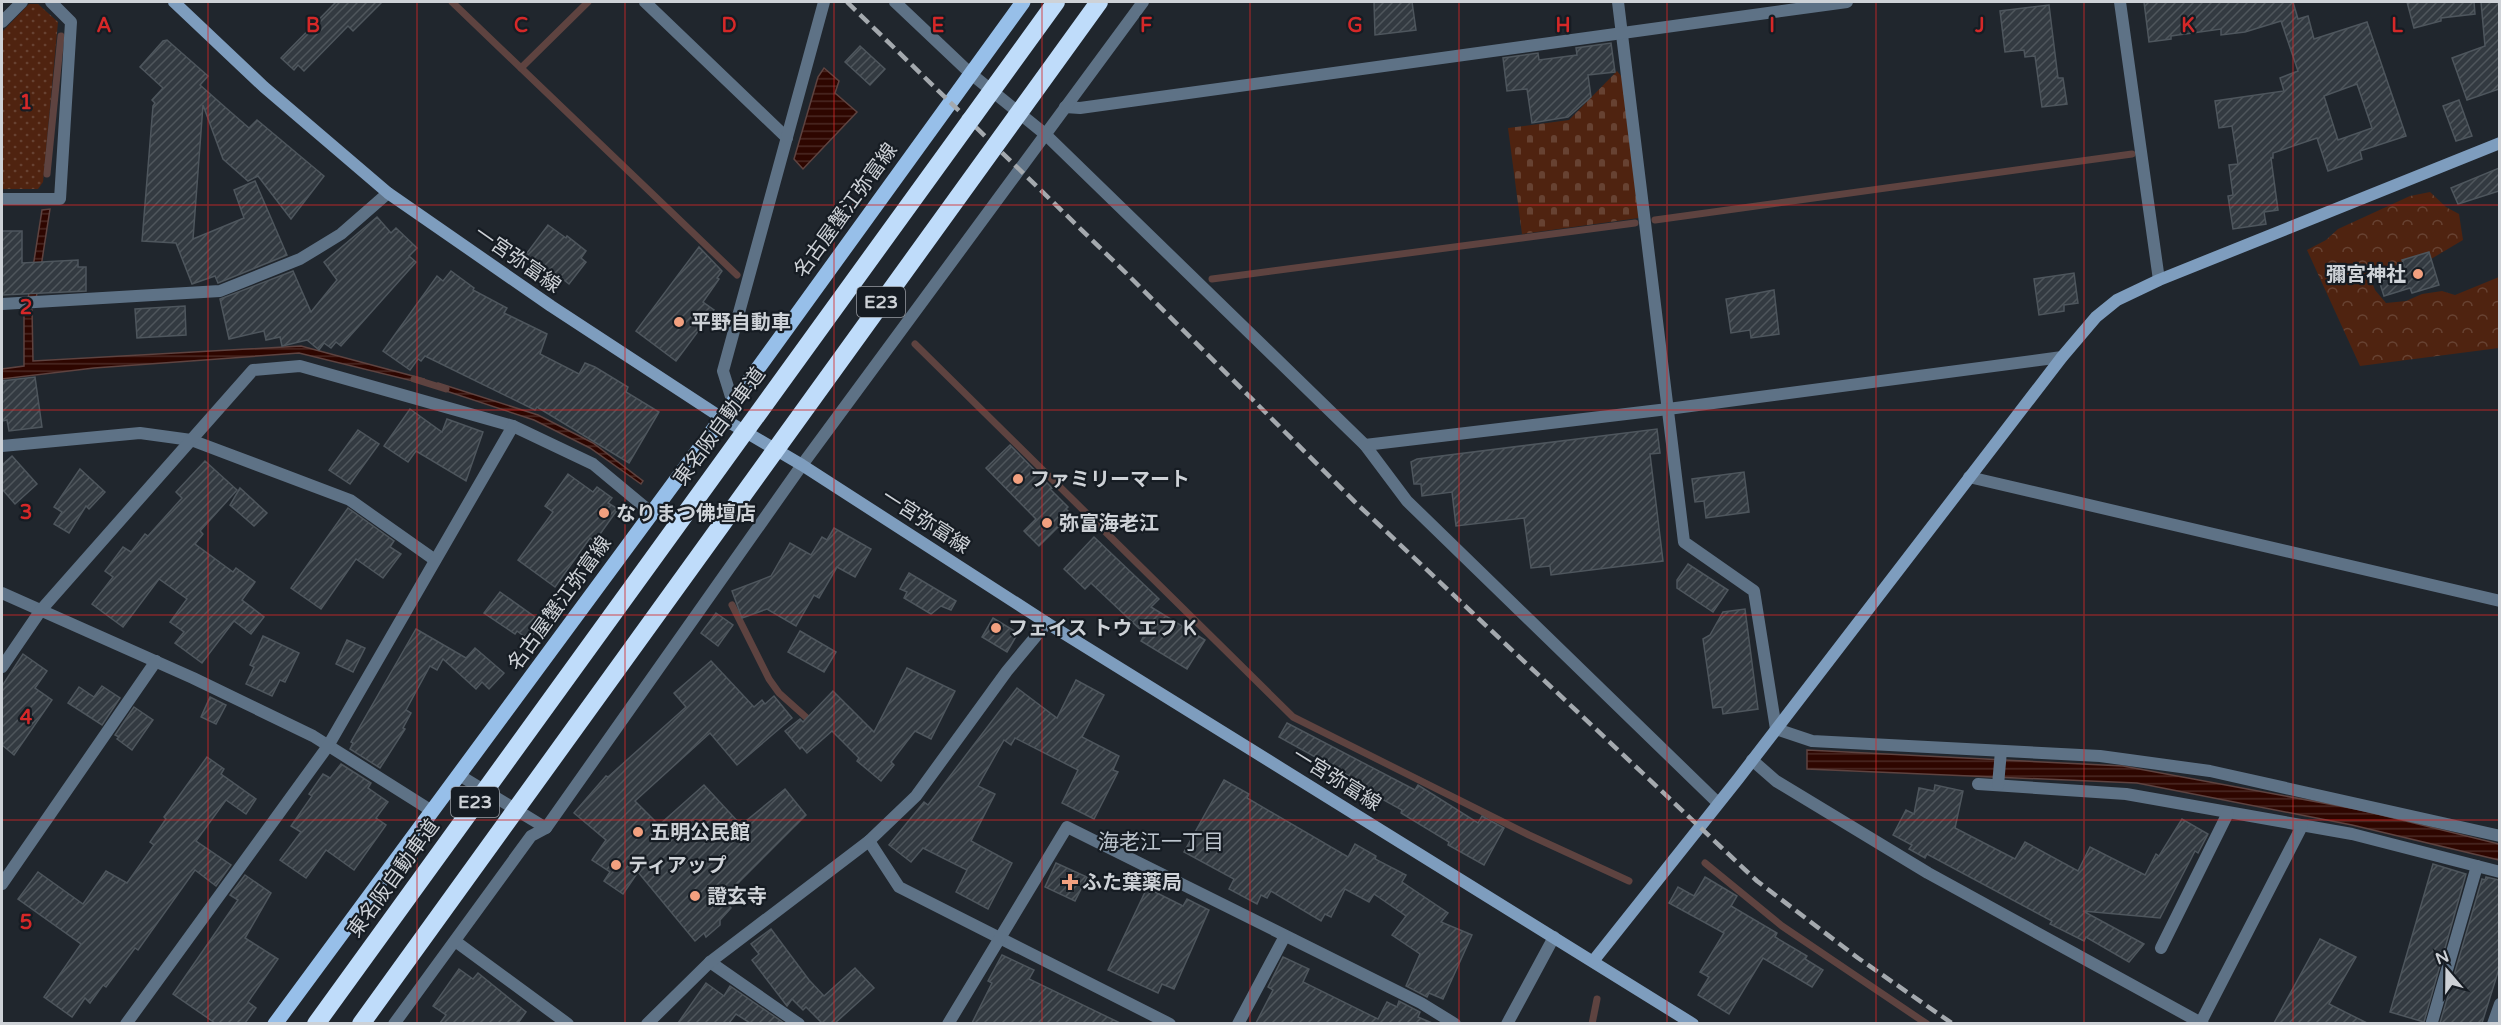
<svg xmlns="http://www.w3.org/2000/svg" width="2501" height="1025" viewBox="0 0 2501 1025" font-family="'Varela Round','Noto Sans JP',sans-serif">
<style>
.grass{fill:url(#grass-dots)}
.forest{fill:url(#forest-crowns)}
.cemetery{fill:url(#cemetery-stones)}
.water{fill:url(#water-rules);stroke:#5e4340;stroke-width:1.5}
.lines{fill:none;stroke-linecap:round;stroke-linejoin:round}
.stream{stroke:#5e4340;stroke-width:7}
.building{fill:url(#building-hatch);stroke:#4e565d;stroke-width:1.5;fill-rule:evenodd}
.street{stroke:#5e7286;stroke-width:12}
.secondary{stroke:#7e9dbe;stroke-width:12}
.primary{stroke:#97bfe9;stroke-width:15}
.rail{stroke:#a4a9ae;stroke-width:4.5;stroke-dasharray:12 6;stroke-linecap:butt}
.highway-bridge{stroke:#bfdcfa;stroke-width:18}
.grid{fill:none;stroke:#d62828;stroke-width:1.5;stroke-opacity:0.55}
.poi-dot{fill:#f2a07f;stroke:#161c23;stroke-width:2}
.labels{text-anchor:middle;stroke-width:4.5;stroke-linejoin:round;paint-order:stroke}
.shield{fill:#161c23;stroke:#979ba1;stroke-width:1.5}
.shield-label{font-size:18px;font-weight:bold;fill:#ced2d7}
.street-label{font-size:20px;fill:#ced2d7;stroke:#161c23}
.poi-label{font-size:20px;font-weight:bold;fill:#ced2d7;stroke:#161c23;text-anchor:start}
.neighbourhood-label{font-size:21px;fill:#bec6cf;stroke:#161c23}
.grid-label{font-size:20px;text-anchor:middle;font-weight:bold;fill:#d62828;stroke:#161c23;stroke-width:4.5;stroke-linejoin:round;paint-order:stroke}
</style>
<defs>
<pattern id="grass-dots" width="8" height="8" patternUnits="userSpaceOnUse" patternTransform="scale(1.5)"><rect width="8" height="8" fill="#4f2310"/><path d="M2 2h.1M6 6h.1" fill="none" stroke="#674232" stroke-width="1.8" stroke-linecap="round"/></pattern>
<pattern id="forest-crowns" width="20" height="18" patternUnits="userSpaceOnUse" patternTransform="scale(1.5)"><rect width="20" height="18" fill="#4f2310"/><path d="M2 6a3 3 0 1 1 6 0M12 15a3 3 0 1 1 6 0" fill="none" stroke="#674232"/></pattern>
<pattern id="cemetery-stones" width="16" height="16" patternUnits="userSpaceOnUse" patternTransform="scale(1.5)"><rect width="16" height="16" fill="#4f2310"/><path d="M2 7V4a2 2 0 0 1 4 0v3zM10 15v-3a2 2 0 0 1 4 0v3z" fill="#674232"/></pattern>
<pattern id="water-rules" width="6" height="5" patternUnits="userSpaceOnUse" patternTransform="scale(1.5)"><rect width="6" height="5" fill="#2e0600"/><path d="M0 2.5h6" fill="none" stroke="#4b2924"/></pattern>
<pattern id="building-hatch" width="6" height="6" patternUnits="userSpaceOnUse" patternTransform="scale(1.5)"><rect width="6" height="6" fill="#333a41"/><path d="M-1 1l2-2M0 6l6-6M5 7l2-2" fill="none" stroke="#4f565c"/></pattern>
</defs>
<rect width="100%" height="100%" fill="#20262d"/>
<polygon class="grass" points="29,4 38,4 58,22 43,182 38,189 2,189 2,32"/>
<polygon class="forest" points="2430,192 2446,207 2459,214 2463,240 2426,262 2382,267 2369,275 2375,290 2386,303 2406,301 2422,294 2442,291 2455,295 2499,277 2499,348 2360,366 2307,250 2326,240 2338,229 2410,196"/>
<polygon class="cemetery" points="1617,71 1622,77 1639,218 1522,234 1508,128 1569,120"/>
<g class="water">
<polygon points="824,68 839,81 835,93 857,112 803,169 794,159 818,77"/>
<polygon points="50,209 36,299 28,299 42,210"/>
<polygon points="32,310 33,361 301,346 424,379 421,383 299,353 94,368 2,379 2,369 24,366 24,311"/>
<polygon points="438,383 538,415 593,443 643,481 641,484 590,448 534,420 437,388"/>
<polygon points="1807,750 2123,766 2361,810 2499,844 2499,860 2352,825 2137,783 1807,769"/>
</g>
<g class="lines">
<g class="stream">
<polyline points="452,2 737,275"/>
<polyline points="521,68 588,2"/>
<polyline points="47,174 61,36"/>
<polyline points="1655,220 2132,154"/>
<polyline points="1212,279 1635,223"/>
<polyline points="915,344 1293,717 1529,835 1629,881"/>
<polyline points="414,379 446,389"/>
<polyline points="732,605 769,679 779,693 808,719"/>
<polyline points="1705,863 1782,926 1927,1024"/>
<polyline points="1592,1024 1597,999"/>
</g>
</g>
<g class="building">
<polygon points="336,2 382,2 353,31 348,26 304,71 298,65 294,70 281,58"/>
<polygon points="1374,2 1412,2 1416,30 1375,35"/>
<path d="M 2144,2 L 2293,2 L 2298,19 L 2308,16 L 2314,39 L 2367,22 L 2406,136 L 2360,151 L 2362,159 L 2328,171 L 2317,138 L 2273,153 L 2273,158 L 2271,158 L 2278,210 L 2264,212 L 2266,224 L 2233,229 L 2228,196 L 2233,195 L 2229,165 L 2238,164 L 2232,126 L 2219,128 L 2215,101 L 2284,91 L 2280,78 L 2298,71 L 2281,21 L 2245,32 L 2221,35 L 2221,29 L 2171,36 L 2171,39 L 2149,42 ZM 2357,84 L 2372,128 L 2338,140 L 2324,96 Z"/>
<polygon points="2407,2 2474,2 2475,14 2441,18 2441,21 2414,28"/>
<polygon points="2481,2 2499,2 2499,89 2467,100 2452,58 2485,46"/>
<polygon points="2049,5 2058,78 2063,78 2067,104 2042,107 2035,56 2025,57 2024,50 2005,52 2000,11"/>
<polygon points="167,40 208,76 200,85 226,108 249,128 257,120 324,176 291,219 258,176 248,181 223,159 203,105 193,239 244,218 234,190 255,181 287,255 218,283 215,276 192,284 176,243 142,241 153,106 155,103 152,100 163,88 140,67 163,41"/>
<polygon points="1611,43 1615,72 1588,75 1591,97 1568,117 1532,123 1527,89 1507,91 1503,58 1538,53 1539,60 1577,55 1576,48"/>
<polygon points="860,46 885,69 870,85 845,62"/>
<polygon points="2459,100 2472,136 2456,141 2443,106"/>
<polygon points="2499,168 2499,191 2458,204 2451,188"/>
<polygon points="377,217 391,233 396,228 417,248 409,256 416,262 341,346 336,342 331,348 324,343 319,350 307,340 282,346 280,337 266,340 264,331 229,339 220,299 293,271 311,312 337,280 324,262"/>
<polygon points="548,225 566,238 567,236 586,251 581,258 586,262 569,284 559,276 555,281 524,257"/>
<polygon points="2,231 22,231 22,263 78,260 78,267 86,267 86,291 2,295"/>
<polygon points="699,247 722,271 717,278 719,279 703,302 714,310 676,361 636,331"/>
<polygon points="2429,252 2439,285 2412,293 2410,288 2384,296 2377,274 2404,266 2402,260"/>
<polygon points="451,271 474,288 473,290 507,308 504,313 547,334 540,354 579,374 585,363 595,367 628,387 626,392 659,412 629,463 537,407 535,410 425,356 421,361 418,359 410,370 383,351 437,276 443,281"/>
<polygon points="2074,273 2078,303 2064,305 2064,311 2039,315 2034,279"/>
<polygon points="1774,290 1779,334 1751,338 1750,330 1731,333 1726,299"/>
<polygon points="185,306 186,335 137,338 135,309"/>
<polygon points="35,377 42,427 9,431 7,420 2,421 2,381"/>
<polygon points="410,409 442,432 447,419 483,432 466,481 416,451 408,462 384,446"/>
<polygon points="1657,429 1660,453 1650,454 1663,561 1551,575 1550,566 1531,568 1524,518 1456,526 1452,492 1422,496 1421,484 1414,484 1411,462 1417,459"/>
<polygon points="358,430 379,444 350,484 329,470"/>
<polygon points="1010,445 1052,488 1050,489 1068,507 1066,509 1071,514 1039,546 1024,531 1036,519 986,468"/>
<polygon points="12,456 37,484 15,504 2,489 2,465"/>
<polygon points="205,461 237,490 200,531 203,534 195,544 233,572 236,568 255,582 242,600 264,617 251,634 234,621 202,663 175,643 184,632 170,622 187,599 159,579 123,627 92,604 113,577 105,571 123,547 131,552 145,534 148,536 182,498 176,492"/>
<polygon points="80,469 105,492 89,509 86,506 69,533 54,524 62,512 54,507"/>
<polygon points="1744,472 1749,512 1706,518 1704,501 1695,502 1692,479"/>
<polygon points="568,474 593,492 597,487 612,498 608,503 618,509 595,541 590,538 555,587 518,560 553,512 545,506"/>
<polygon points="240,488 267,513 254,526 230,505"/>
<polygon points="348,508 394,541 390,547 401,554 383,578 356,559 321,609 291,588"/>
<polygon points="834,528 871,549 855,577 837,567 819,598 814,595 796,626 767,609 742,618 732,591 771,576 790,543 811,555 822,537 827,540"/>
<polygon points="1094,537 1159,599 1151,607 1205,640 1187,669 1141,641 1145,634 1091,583 1085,589 1064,569"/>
<polygon points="1688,564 1728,590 1713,612 1677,588 1677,580"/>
<polygon points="909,573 956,601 951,610 941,606 931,614 904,598 907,592 900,589"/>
<polygon points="500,592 542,622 529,640 517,631 515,634 484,613"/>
<polygon points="1745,609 1758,709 1723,714 1722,707 1713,708 1703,639 1710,635 1723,612"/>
<polygon points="716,613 733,625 718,646 701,633"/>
<polygon points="993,618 1018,633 1007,652 982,637"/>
<polygon points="416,629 466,658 475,648 504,673 489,689 482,682 476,689 443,659 437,670 430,666 406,710 411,713 403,728 405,729 380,768 350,749 353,743 351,742"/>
<polygon points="800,631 836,652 824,672 788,652"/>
<polygon points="263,636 299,653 285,682 280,680 272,696 246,684 254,667 250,665"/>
<polygon points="347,640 365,648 353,672 336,664"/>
<polygon points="23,654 47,671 35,688 52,700 14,755 2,745 2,686"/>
<polygon points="711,661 754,707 762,700 765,704 774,696 792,718 737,765 710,733 635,801 659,825 704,785 741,825 785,789 806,815 724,897 731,908 720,920 720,925 706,937 704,933 695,941 638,872 623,894 604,881 610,872 592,860 606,840 574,813 606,776 608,777 686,707 674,693"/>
<polygon points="907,668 955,691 931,739 915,731 891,762 894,765 881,781 857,761 859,758 832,731 807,753 802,747 800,749 785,731 800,719 803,722 833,691 874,732"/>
<polygon points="1076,680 1104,695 1082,737 1119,756 1113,770 1118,772 1094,819 1062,803 1078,770 1015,738 1011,745 1004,740 978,786 995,794 971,841 1012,863 988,909 956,892 967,870 923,848 911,862 889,845 924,802 928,805 1017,688 1057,718"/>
<polygon points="102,686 120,698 102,725 68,703 79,687 94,697"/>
<polygon points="210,697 226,705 216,724 201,717"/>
<polygon points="134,707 153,720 132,750 117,739 119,737 115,735"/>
<polygon points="1287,723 1415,790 1418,785 1478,823 1482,816 1504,828 1484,865 1448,845 1449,842 1401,813 1402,810 1353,783 1355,779 1279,737"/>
<polygon points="207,757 224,769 221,774 256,799 246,814 226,800 196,841 231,865 216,886 195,870 138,950 135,948 106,987 103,985 90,1003 85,998 72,1017 44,997 81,944 18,899 38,872 83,904 106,871 127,883 154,845 150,842 166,819 164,817"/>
<polygon points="341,764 371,783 368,788 388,802 376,818 386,825 354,870 326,850 306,878 280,860 301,832 291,826 312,796 309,794 323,774 330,778"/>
<polygon points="1224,780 1249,794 1247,798 1348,857 1355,844 1376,856 1375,859 1406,875 1402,882 1448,913 1441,922 1472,935 1443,999 1429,993 1427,997 1406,986 1420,954 1392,935 1406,916 1374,894 1369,902 1345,889 1331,917 1325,914 1321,921 1271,891 1267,898 1261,895 1257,904 1229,889 1234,879 1184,852"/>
<polygon points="1935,785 1963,791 1955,828 2015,859 2025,842 2078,871 2090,847 2145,875 2156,854 2159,856 2182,819 2208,834 2198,853 2195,851 2160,918 2083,911 2144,944 2129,962 2086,937 2084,941 2050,924 2052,921 1927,854 1925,858 1909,849 1912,845 1893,835 1906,810 1914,814 1919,788 1934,791"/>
<polygon points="1056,863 1087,877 1075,901 1045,887"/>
<polygon points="2433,864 2466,874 2424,1022 2390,1012"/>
<polygon points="245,875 271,893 245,938 278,959 248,1002 256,1008 245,1023 215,1023 173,994 238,900 230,895"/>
<polygon points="1705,877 1737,896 1731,906 1777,933 1775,937 1807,956 1805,959 1823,970 1812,987 1763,958 1729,1014 1698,995 1709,977 1700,972 1724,933 1669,903 1678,887 1694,896"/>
<polygon points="2486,877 2499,880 2499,969 2482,1023 2440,1023 2482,879 2485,880"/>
<polygon points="1147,888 1183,906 1187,899 1209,910 1174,989 1162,984 1158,993 1108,970"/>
<polygon points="771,929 809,980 824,996 855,968 874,988 835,1023 822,1023 806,1007 803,1010 792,999 787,1006 752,960 759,954 751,944"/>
<polygon points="2320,939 2356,957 2329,1004 2367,1023 2274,1023"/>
<polygon points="1002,955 1034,970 1029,979 1120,1023 972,1023 992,983 988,981"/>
<polygon points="1283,957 1309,969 1303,982 1378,1019 1387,1002 1397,1007 1399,1001 1420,1012 1418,1017 1432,1023 1256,1023 1273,990 1268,987"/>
<polygon points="459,969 473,979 478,973 526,1012 518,1023 440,1023 446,1015 433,1006"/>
<polygon points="706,983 724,996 730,986 784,1023 750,1023 736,1014 729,1023 678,1023"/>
</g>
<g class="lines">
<g class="street">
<polyline points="645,2 787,138"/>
<polyline points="895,2 970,73 1045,134 1365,445 1407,501 1718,803"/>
<polyline points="1618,2 1684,542 1754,591 1776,729 1812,741 2100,756 2210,771 2500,836"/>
<polyline points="2120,2 2159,280"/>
<polyline points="2,22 22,2"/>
<polyline points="1065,107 1080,108 1847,2"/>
<polyline points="2,199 60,199 71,22 51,2"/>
<polyline points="2,304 220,291 300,259 341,234 388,193"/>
<polyline points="733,403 723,371 824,2"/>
<polyline points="1365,445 1668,409 2062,357"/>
<polyline points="2,446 140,433 191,440 350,500 435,560"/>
<polyline points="1969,477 2500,601"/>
<polyline points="2,593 193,678 313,736 432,811"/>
<polyline points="2,667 41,610 253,370 300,366 513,426 593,464 652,513"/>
<polyline points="1752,760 1776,781 1928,873 2203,1024"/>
<polyline points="459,775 546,828"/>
<polyline points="1978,784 2126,794 2352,834 2500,872"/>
<polyline points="1998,785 2001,751"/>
<polyline points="869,841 899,887 1170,1024"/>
<polyline points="2,884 156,661"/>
<polyline points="455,941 568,1024"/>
<polyline points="2161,948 2228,813"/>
<polyline points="710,962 799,1024"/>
<polyline points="2201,1022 2302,826"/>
<polyline points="2432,1022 2477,866"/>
<polyline points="126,1024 328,746 513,426"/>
<polyline points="394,1024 531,836 546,828 802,465 1143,2"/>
<polyline points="647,1024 710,962 869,841 916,796 1007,671 1047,623"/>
<polyline points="948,1024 1067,827 1421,1003 1455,1024"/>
<polyline points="1238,1024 1285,936"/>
<polyline points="1507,1024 1554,937"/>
<polyline points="2493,1024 2500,1004"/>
</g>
<g class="secondary">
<polyline points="174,2 264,87 388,193 551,306 722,418 802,465 1047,623 1693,1024"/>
<polyline points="1594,960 1738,779 2062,357 2096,317 2117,300 2159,280 2500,143"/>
</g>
<polyline class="primary" points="275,1024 722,418 1023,2"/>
<polyline class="rail" points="847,2 1128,275 1357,504 1757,881 1858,958 1953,1024"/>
<g class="highway-bridge">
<polyline points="316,1024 1056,2"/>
<polyline points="361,1024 1099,2"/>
</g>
</g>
<path class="grid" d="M 208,2 L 208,1024M 417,2 L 417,1024M 625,2 L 625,1024M 834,2 L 834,1024M 1042,2 L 1042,1024M 1250,2 L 1250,1024M 1459,2 L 1459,1024M 1667,2 L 1667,1024M 1876,2 L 1876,1024M 2084,2 L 2084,1024M 2293,2 L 2293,1024M 2,205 L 2500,205M 2,410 L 2500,410M 2,615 L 2500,615M 2,820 L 2500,820"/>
<g class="poi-dot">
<circle cx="2418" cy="274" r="6"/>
<circle cx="679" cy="322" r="6"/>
<circle cx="1018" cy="479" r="6"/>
<circle cx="604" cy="513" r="6"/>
<circle cx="1047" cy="523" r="6"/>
<circle cx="996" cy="628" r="6"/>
<circle cx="638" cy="832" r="6"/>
<circle cx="616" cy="865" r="6"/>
<path d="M1067 873h6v6h6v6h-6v6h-6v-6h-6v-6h6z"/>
<circle cx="695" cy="896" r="6"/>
</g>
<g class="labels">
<g class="shield">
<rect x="857" y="287" width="48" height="30" rx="4.5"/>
<rect x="451" y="787" width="48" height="30" rx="4.5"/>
</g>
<g class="shield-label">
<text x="881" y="308">E23</text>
<text x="475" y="808">E23</text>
</g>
<g class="street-label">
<text transform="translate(845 210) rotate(-54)" y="7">名古屋蟹江弥富線</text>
<text transform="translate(518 259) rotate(35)" y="7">一宮弥富線</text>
<text transform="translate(719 426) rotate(-54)" y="7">東名阪自動車道</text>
<text transform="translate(926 521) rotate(33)" y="7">一宮弥富線</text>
<text transform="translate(559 603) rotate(-54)" y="7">名古屋蟹江弥富線</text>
<text transform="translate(1337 779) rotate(32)" y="7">一宮弥富線</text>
<text transform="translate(393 878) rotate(-54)" y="7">東名阪自動車道</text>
</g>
<g class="poi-label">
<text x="2406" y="281" text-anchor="end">彌宮神社</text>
<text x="691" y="329">平野自動車</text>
<text x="1030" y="486">ファミリーマート</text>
<text x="616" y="520">なりまつ佛壇店</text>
<text x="1059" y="530">弥富海老江</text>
<text x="1008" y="635">フェイス トウ エフ K</text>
<text x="650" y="839">五明公民館</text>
<text x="628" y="872">ティアップ</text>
<text x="1082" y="889">ふた葉薬局</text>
<text x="707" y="903">證玄寺</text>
</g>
<g class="neighbourhood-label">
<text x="1161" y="849">海老江一丁目</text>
</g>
</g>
<g class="grid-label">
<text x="104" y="32">A</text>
<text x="313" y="32">B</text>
<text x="521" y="32">C</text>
<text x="729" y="32">D</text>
<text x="938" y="32">E</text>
<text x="1146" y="32">F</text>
<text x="1355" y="32">G</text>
<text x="1563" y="32">H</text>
<text x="1772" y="32">I</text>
<text x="1980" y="32">J</text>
<text x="2188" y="32">K</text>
<text x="2397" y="32">L</text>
<text x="26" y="109">1</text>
<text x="26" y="314">2</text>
<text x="26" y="519">3</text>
<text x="26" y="724">4</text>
<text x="26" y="929">5</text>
</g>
<rect width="2501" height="1025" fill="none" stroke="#ced2d7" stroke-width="6"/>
<g transform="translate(2447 971) rotate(340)" stroke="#161c23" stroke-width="4.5" paint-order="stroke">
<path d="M0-4.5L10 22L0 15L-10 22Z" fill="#ced2d7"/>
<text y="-9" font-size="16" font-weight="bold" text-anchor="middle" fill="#ced2d7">N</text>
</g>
</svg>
